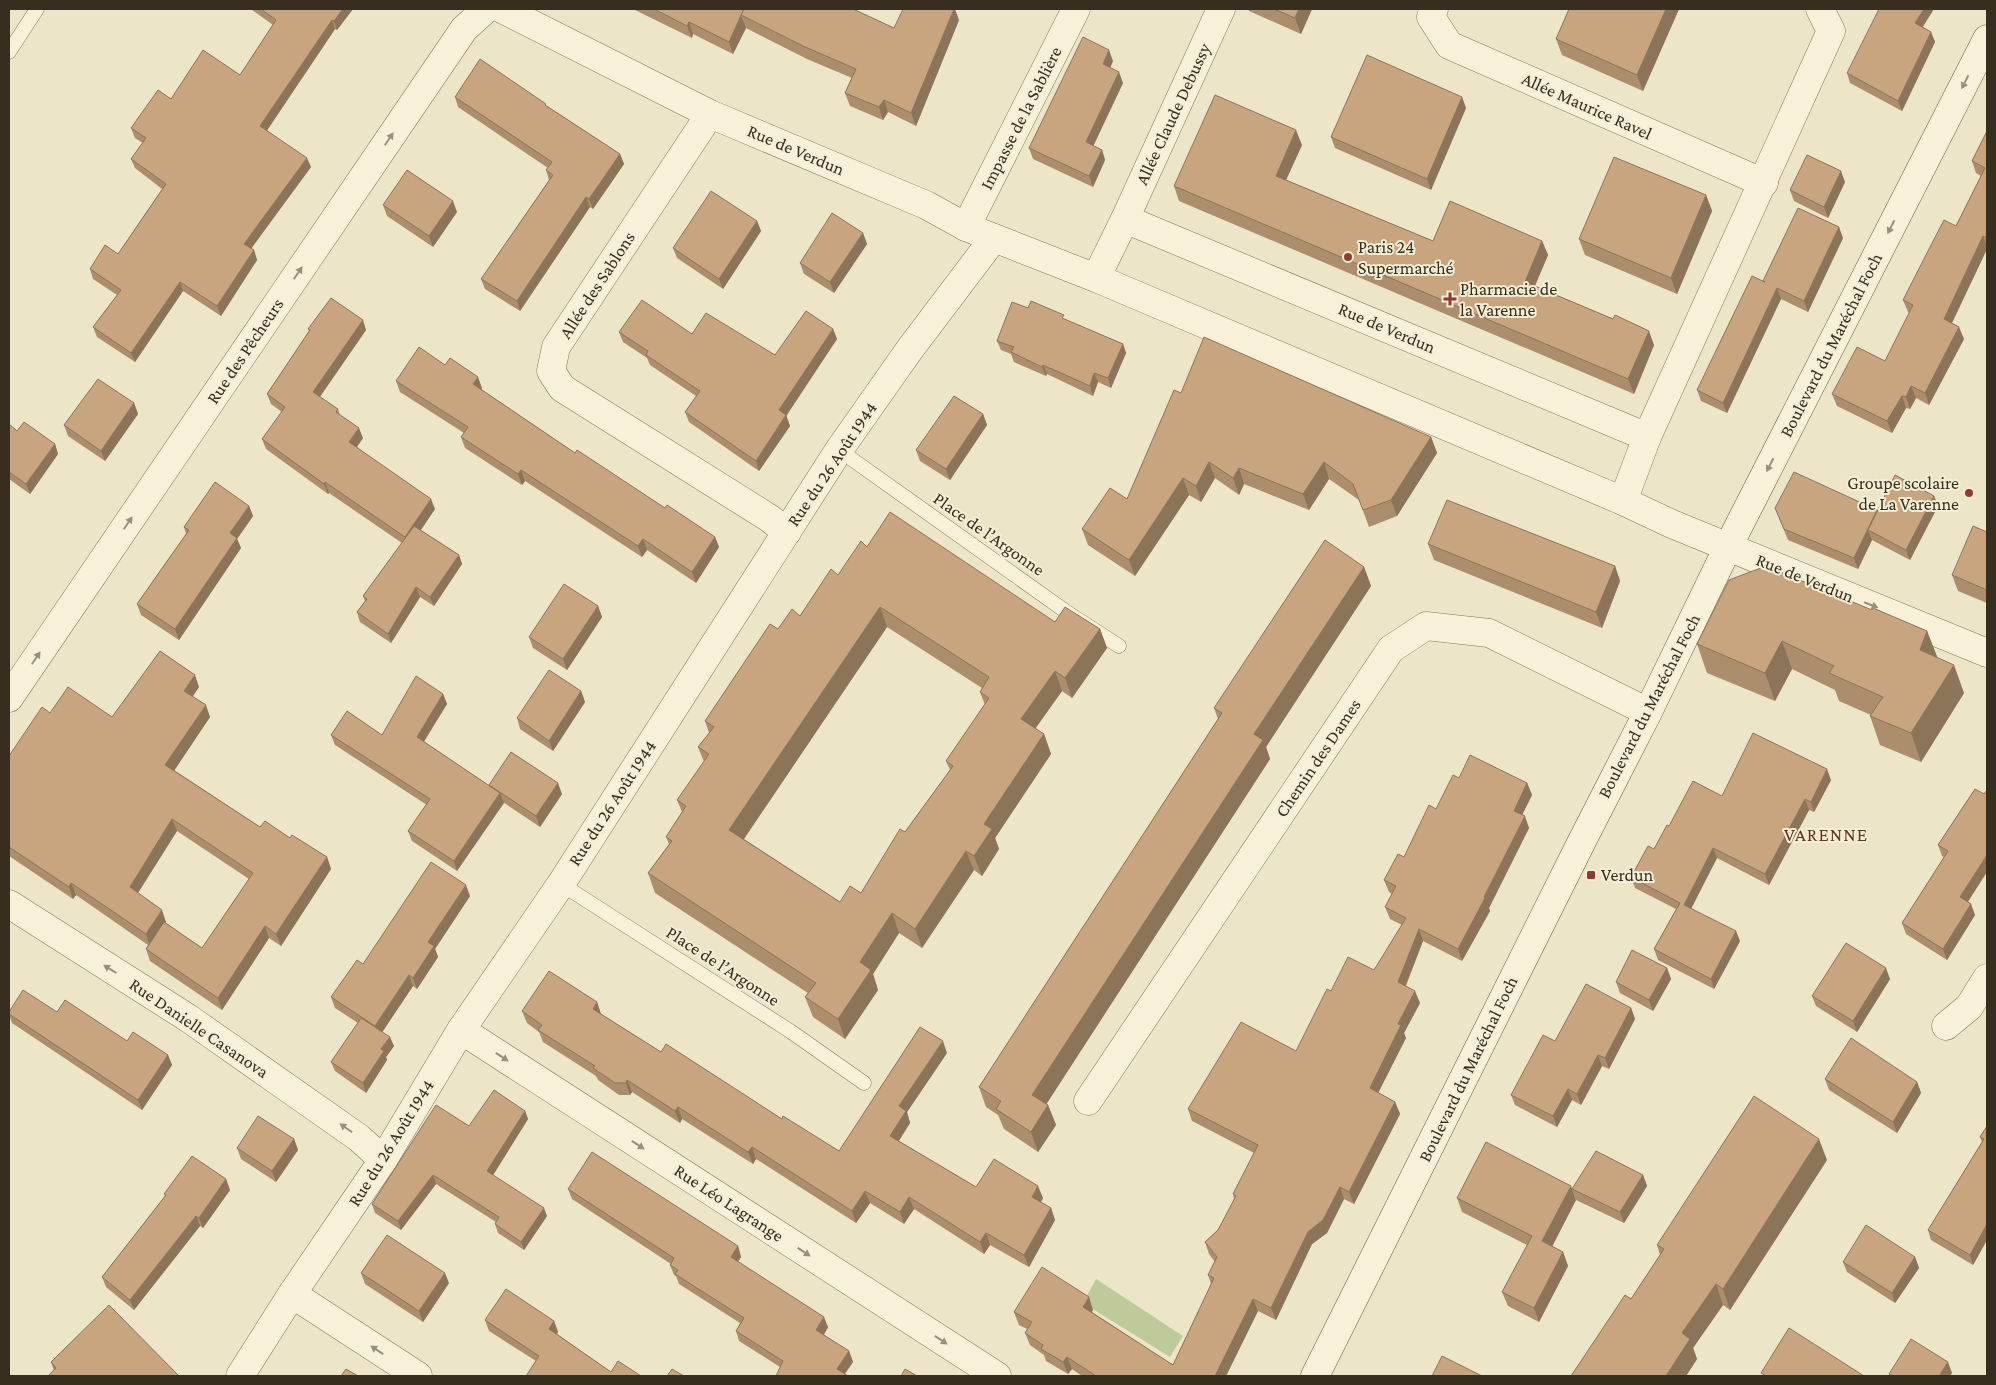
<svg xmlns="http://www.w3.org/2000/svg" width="1996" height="1385" viewBox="0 0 1996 1385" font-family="'Crimson Pro',serif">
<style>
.green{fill:#bfca9b}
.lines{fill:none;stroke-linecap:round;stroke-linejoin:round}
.lane-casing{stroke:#86775d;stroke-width:15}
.street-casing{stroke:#86775d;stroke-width:29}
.secondary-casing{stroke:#685840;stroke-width:29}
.lane{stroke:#f7f1da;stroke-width:14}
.street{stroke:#f7f1da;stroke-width:28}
.secondary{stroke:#f7f1da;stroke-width:28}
.wall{fill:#ac8e6d;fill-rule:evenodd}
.shaded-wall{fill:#8c7459}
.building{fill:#c8a57f;stroke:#8c7459;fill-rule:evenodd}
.oneway{fill:#98907d}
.poi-dot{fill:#923a31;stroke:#f4eed6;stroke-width:2}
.labels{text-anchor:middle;stroke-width:4;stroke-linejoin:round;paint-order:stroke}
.street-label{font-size:18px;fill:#382e20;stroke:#f4eed6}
.poi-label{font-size:18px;fill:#382e20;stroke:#f4eed6;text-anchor:start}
.neighbourhood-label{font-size:19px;letter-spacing:1px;fill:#623622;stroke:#f4eed6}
</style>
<rect width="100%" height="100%" fill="#ece5c7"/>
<polygon class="green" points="1096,1279 1183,1336 1170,1357 1083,1303"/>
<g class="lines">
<g class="lane-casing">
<g id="lane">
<polyline points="9,52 37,9"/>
<polyline points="839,450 1068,613 1119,646"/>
<polyline points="561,884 790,1031 864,1083"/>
</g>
</g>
<g class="street-casing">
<g id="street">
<polyline points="502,9 710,114 926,205 966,227 1096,278 1623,501 1672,524 1987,653"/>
<polyline points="1434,9 1431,17 1449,45 1764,183"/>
<polyline points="710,114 556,347 551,371 562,388 769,518 787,532"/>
<polyline points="1125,219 1221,9"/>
<polyline points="966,227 1076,9"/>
<polyline points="1096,278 1125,219 1647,437 1623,501"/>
<polyline points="1647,437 1831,31 1820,9"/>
<polyline points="9,698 464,29 486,9"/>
<polyline points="9,904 188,1018 359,1138 383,1160"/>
<polyline points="1946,1026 1969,1007 1987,978"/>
<polyline points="461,1030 997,1376"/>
<polyline points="1088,1101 1391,649 1426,626 1489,633 1648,712"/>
<polyline points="292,1294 418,1376"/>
<polyline points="240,1376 292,1294 383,1160 461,1030 561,884 839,450 910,349 994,238"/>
</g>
</g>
<g class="secondary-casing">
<polyline id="secondary" points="1315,1376 1582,841 1648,712 1728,547 1987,39"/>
</g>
<use href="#lane" class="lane"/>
<use href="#street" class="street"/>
<use href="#secondary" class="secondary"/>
</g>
<g class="wall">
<polygon points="251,9 353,9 337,30 335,29 267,130 311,167 251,248 254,250 257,260 221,316 183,291 135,362 97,337 93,327 117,295 93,279 90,269 118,254 162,189 135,168 131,159 143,143 135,138 131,128 171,99 240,75 273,25"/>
<polygon points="633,9 853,9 894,28 959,20 916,126 888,112 883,120 850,106 845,93 852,78 807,59 746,28 733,54 693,34 692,38"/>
<polygon points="1248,9 1312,9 1301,34 1249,11"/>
<polygon points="1569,9 1679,9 1643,91 1562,55 1556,39"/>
<polygon points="1923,27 1931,32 1935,42 1902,111 1850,83 1847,73"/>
<polygon points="1113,61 1110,68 1123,83 1093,146 1102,150 1105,160 1093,187 1033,159 1029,148"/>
<polygon points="455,97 547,106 620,154 624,164 593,209 590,207 520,311 485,289 481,279 549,180 546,170 548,168 458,107"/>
<polygon points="1462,97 1466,108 1431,190 1335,148 1331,137"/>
<polygon points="1987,131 1987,249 1952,323 1964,339 1929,405 1916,398 1910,409 1906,408 1892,433 1837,406 1832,394 1885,361 1909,313 1908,312 1903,300 1956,226 1981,176 1976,173 1972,161"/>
<polygon points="1302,145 1286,180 1433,241 1542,241 1548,255 1535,286 1613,319 1654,345 1634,394 1179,201 1174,186"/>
<polygon points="1845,182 1828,218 1794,201 1790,190"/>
<polygon points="1706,195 1712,211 1677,294 1585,255 1579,239"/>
<polygon points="383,205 457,212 433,247 387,216"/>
<polygon points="757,221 761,231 723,289 677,258 673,248"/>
<polygon points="863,233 867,244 834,293 804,274 800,263"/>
<polygon points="1843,238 1808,312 1781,299 1727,413 1701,401 1697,390 1763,281"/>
<polygon points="1028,308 1065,320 1123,344 1126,353 1111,388 1098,382 1093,396 1047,374 1046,376 1014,362 1011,354 1001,350 997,341"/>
<polygon points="308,329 366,330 320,397 338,409 340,415 363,438 357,447 435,509 421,530 459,555 462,564 434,606 420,597 391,643 360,622 357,612 365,601 363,596 402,543 329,493 328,494 266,449 262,439 282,412 271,404 267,394 309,331"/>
<polygon points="833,329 837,339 786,415 790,426 759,471 689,422 685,412 696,396 650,365 647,358 623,342 619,332 692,334 775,355"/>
<polygon points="396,381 482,388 481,389 575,453 665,508 715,537 719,547 696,583 647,550 642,557 525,481 522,485 465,448 461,437 464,433 400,392"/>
<polygon points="1181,393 1431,437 1437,453 1397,516 1369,527 1359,500 1329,479 1309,510 1244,484 1239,495 1215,478 1201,502 1189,495 1135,576 1088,545 1082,529 1127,499"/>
<polygon points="134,403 138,414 105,461 68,436 64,425"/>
<polygon points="983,414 987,425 950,480 920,461 916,450"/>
<polygon points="9,424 17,431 55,444 58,454 30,494 9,479"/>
<polygon points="1934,496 1938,506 1910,560 1872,540 1858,569 1788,540 1775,508 1877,511"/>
<polygon points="249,506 253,516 237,539 241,548 179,640 141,615 137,604 186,534 184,527"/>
<polygon points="1987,532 1987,603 1958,591 1952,575"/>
<polygon points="1428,544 1615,566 1620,581 1602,628 1434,560"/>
<path d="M 867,547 L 1055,622 L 1100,629 L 1107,648 L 1072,698 L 1062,691 L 1035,728 L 1044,734 L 1051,754 L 995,838 L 999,849 L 982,876 L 974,870 L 922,948 L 899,933 L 873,974 L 878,990 L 845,1039 L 813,1017 L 805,997 L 808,993 L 655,893 L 648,873 L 669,844 L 666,837 L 682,812 L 677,800 L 704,762 L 698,747 L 709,733 L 705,721 L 778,629 L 800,616 L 838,575 ZM 887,627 L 982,688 L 980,692 L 985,705 L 946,761 L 950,770 L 861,893 L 840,902 L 744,839 Z"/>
<polygon points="1364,567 1371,586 1266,747 1270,759 1046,1104 1048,1105 1056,1125 1038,1152 1004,1129 998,1115 986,1107 979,1087 1218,719 1214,708"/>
<polygon points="598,606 602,617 567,670 533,648 529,637"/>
<polygon points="1872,610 1927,631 1937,657 1964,693 1921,762 1880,745 1870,716 1871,715 1839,701 1835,690 1792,669 1775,701 1707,673 1697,644"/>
<path d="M 199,687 L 193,696 L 210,717 L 174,770 L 260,827 L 290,838 L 327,857 L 331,869 L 281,946 L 269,938 L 222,1010 L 150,961 L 146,949 L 148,945 L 76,895 L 73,899 L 9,856 L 9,756 L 50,713 L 112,717 ZM 177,831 L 249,879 L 202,948 L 166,923 L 166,922 L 138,893 Z"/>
<polygon points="581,691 585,702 553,751 520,729 517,718"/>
<polygon points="443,694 447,704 424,742 490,786 489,785 562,794 540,827 503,802 457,871 412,841 408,831 427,805 335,745 331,735 382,735"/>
<polygon points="1459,778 1527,783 1532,795 1522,815 1529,828 1489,908 1490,911 1462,961 1423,941 1406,986 1420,1003 1404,1033 1406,1038 1378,1093 1395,1102 1400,1114 1354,1204 1344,1199 1327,1233 1312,1244 1276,1320 1258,1311 1226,1376 1082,1376 1072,1369 1068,1374 1046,1361 1044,1355 1030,1345 1025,1333 1027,1329 1019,1325 1014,1312 1093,1310 1092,1312 1173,1365 1211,1284 1208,1275 1215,1262 1209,1254 1205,1242 1218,1230 1234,1199 1233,1194 1254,1153 1192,1121 1188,1109 1296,1051 1331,991 1374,970 1402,925 1390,919 1385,907 1392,894 1389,892 1384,880 1404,857 1436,809"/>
<polygon points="1831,780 1814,812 1809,810 1769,885 1717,858 1691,908 1740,941 1714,989 1658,960 1654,949 1676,909 1635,888 1631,877 1654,849 1669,826"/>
<polygon points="1975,789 1968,902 1975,915 1947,960 1906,934 1902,923 1944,857 1942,856 1938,845"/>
<polygon points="470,896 435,949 438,957 417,989 413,986 382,1032 394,1046 386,1057 387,1060 366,1093 335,1071 331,1062 358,1023 335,1008 331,997 363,964"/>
<polygon points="1667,968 1671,979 1653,1011 1620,993 1616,982"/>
<polygon points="1890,979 1857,1032 1816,1006 1812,996"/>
<polygon points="597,1002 601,1014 661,1052 839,1151 947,1053 907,1112 910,1123 899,1141 976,1187 1043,1198 1041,1202 1051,1208 1055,1220 1029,1267 990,1245 984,1254 914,1209 904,1224 870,1203 856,1223 756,1159 753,1164 682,1119 680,1123 632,1092 630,1095 619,1095 598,1080 596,1076 543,1042 539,1032 527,1023 522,1011"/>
<polygon points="1631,1008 1635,1019 1609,1069 1602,1066 1581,1105 1572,1100 1557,1127 1515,1105 1511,1095 1555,1041"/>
<polygon points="9,1012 57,1012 127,1041 168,1055 172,1065 142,1110 12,1023 9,1015"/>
<polygon points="1825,1079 1917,1082 1921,1093 1897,1133 1829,1090"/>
<polygon points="525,1111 528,1119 493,1175 547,1216 524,1250 498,1233 495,1224 496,1222 436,1184 401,1230 375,1213 372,1204 469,1126"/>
<polygon points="1987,1126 1987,1240 1973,1265 1931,1240 1928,1230 1982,1142 1980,1137"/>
<polygon points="294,1139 298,1150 276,1182 241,1159 237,1148"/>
<polygon points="1827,1160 1730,1310 1723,1305 1693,1348 1697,1359 1686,1376 1571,1376 1631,1299 1660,1255 1657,1245"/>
<polygon points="1643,1175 1647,1186 1624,1223 1576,1200 1572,1189"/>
<polygon points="226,1179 230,1190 203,1228 200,1226 134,1310 106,1287 102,1277 165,1196 164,1194"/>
<polygon points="568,1189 738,1246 741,1257 738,1262 828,1327 824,1335 849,1351 853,1362 845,1374 780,1367 739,1341 736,1331 740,1323 679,1284 676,1276 674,1275 670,1265 671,1264 572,1199"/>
<polygon points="1457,1198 1576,1200 1552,1247 1563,1252 1568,1266 1539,1322 1508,1306 1502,1292 1527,1245 1462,1212"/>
<polygon points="1915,1257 1919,1268 1895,1303 1847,1272 1843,1262"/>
<polygon points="361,1273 449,1283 423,1322 365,1284"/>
<polygon points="485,1320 554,1321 558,1332 557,1334 611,1372 641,1376 536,1361 489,1331"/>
<polygon points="51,1362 179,1376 54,1371"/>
</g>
<g class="shaded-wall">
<polygon points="343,9 353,9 337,30 334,21"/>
<polygon points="954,9 955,9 959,20 916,126 911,113"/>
<polygon points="1299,9 1312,9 1301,34 1295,18"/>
<polygon points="1666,9 1679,9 1643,91 1637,75"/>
<polygon points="1924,9 1934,9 1919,33 1915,23"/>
<polygon points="741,16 746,28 733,54 729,42"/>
<polygon points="332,20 335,29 264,135 260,126"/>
<polygon points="689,22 693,34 692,38 687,26"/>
<polygon points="1931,32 1935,42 1902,111 1898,101"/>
<polygon points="1109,50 1113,61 1107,75 1103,64"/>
<polygon points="1119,72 1123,83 1090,153 1086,142"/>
<polygon points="1462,97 1466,108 1431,190 1427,179"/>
<polygon points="884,100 888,112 883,120 879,107"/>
<polygon points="1296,130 1302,145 1281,191 1276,176"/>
<polygon points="1102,150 1105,160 1093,187 1089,176"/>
<polygon points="620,154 624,164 593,209 589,199"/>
<polygon points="307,158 311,167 248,253 244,244"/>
<polygon points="1841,171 1845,182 1828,218 1824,207"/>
<polygon points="1706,195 1712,211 1677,294 1671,278"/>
<polygon points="586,197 590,207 520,311 517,301"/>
<polygon points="453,201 457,212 433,247 429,236"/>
<polygon points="757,221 761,231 723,289 719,279"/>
<polygon points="1839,227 1843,238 1808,312 1804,301"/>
<polygon points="863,233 867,244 834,293 830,282"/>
<polygon points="1983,236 1987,246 1987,249 1948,331 1944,319"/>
<polygon points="1542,241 1548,255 1530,297 1525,282"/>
<polygon points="254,250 257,260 221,316 217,306"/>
<polygon points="180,282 183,291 135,362 131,353"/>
<polygon points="1777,288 1781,299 1727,413 1723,403"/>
<polygon points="363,320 366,330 316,402 313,392"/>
<polygon points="1959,327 1964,339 1929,405 1925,393"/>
<polygon points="833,329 837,339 783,421 779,410"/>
<polygon points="1649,331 1654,345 1634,394 1628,379"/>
<polygon points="1123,344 1126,353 1111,388 1108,378"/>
<polygon points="1043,365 1047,374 1046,376 1042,367"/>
<polygon points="1094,373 1098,382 1093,396 1090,386"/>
<polygon points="478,377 482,388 477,395 473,384"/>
<polygon points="1911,386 1916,398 1910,409 1906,397"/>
<polygon points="1902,396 1906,408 1892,433 1887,421"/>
<polygon points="134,403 138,414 105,461 101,451"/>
<polygon points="983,414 987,425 950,480 946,469"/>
<polygon points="786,415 790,426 759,471 756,461"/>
<polygon points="359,428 363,438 353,452 349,442"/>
<polygon points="1431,437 1437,453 1397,516 1391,500"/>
<polygon points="55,444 58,454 30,494 26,484"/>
<polygon points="1209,462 1215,478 1201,502 1196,486"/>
<polygon points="1324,462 1329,479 1309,510 1303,494"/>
<polygon points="1239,468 1244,484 1239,495 1233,478"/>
<polygon points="521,470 525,481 522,485 518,474"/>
<polygon points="1183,478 1189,495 1135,576 1129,560"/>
<polygon points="325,482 329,493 328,494 324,484"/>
<polygon points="1934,496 1938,506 1910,560 1906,550"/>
<polygon points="431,499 435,509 409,547 405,537"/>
<polygon points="249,506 253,516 237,539 241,548 179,640 175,629 230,533"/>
<polygon points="1877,510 1881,521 1868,530 1872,540 1858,569 1854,558"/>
<polygon points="715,537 719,547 696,583 692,572"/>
<polygon points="643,539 647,550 642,557 638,546"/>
<polygon points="459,555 462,564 434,606 430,597"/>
<polygon points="1615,566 1620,581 1602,628 1596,612"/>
<polygon points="1364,567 1371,586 1266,747 1270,759 1040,1114 1032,1095 1254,734"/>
<polygon points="416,587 420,597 391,643 388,634"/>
<polygon points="598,606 602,617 567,670 563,659"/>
<polygon points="880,607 887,627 737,849 729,830"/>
<polygon points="1100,629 1107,648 1072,698 1065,678"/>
<polygon points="1927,631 1938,659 1920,650"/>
<polygon points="1782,641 1792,669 1775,701 1765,673"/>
<polygon points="1954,665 1964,693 1921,762 1911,733"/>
<polygon points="1055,671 1062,691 1028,739 1021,719"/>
<polygon points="195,675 199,687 188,703 184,691"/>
<polygon points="581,691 585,702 553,751 549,741"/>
<polygon points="443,694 447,704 420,747 417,737"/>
<polygon points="206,705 210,717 170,777 165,765"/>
<polygon points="1044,734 1051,754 995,838 999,849 982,876 974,856 984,824"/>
<polygon points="1827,769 1831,780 1814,812 1811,802"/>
<polygon points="558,783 562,794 540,827 536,816"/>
<polygon points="1527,783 1532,795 1518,823 1514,811"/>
<polygon points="500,793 504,803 457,871 454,861"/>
<polygon points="1805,799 1809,810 1769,885 1765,874"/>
<polygon points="1525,816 1529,828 1489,908 1490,911 1462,961 1458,949"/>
<polygon points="172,819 177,831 134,899 130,887"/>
<polygon points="1713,848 1717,858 1688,915 1684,905"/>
<polygon points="966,851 974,870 922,948 915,929"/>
<polygon points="1987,855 1987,872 1964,908 1960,897"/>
<polygon points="327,857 331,869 281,946 276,934"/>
<polygon points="71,883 76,895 73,899 69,887"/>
<polygon points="466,885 470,896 435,949 438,957 417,989 413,978 428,942"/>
<polygon points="1971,904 1975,915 1947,960 1943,949"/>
<polygon points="162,910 166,922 150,946 146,934"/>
<polygon points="892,913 899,933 873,974 878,990 845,1039 838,1019 860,962"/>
<polygon points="265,926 269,938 222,1010 218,998"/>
<polygon points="1419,929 1423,941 1402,994 1398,982"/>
<polygon points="1736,931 1740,941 1714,989 1711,979"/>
<polygon points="1667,968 1671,979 1653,1011 1649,1000"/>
<polygon points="1886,968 1890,979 1857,1032 1853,1021"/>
<polygon points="409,975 413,986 379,1037 375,1026"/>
<polygon points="1415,991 1420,1003 1404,1033 1406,1038 1374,1101 1370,1088 1398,1024"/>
<polygon points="597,1002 601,1014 593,1009"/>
<polygon points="1631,1008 1635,1019 1609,1069 1605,1058"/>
<polygon points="390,1037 394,1046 386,1057 387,1060 366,1093 363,1083 381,1049"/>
<polygon points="943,1041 947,1053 907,1112 910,1123 894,1148 890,1136 899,1106"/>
<polygon points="168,1055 172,1065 142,1110 138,1100"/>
<polygon points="1598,1055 1602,1066 1581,1105 1577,1094"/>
<polygon points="627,1080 632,1092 630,1095 626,1083"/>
<polygon points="1917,1082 1921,1093 1897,1133 1893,1122"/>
<polygon points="1568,1089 1572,1100 1557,1127 1553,1116"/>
<polygon points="1395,1102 1400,1114 1354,1204 1349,1192"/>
<polygon points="1048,1105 1056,1125 1038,1152 1031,1132"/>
<polygon points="678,1107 682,1119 680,1123 675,1111"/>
<polygon points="525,1111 528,1119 490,1180 487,1171"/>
<polygon points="294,1139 298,1150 276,1182 272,1171"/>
<polygon points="1819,1139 1827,1160 1730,1310 1723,1289"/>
<polygon points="752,1147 756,1159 753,1164 748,1152"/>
<polygon points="433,1175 436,1184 401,1230 398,1221"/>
<polygon points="1643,1175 1647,1186 1624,1223 1620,1212"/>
<polygon points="226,1179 230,1190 203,1228 199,1218"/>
<polygon points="1038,1186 1043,1198 1037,1209 1032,1197"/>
<polygon points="1571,1186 1576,1200 1547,1256 1542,1241"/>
<polygon points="1340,1187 1344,1199 1327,1233 1312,1244 1276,1320 1271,1308 1308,1232"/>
<polygon points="865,1191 870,1203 856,1223 852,1211"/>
<polygon points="909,1197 914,1209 904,1224 900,1212"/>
<polygon points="544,1208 547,1216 524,1250 521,1242"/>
<polygon points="1051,1208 1055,1220 1029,1267 1024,1255"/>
<polygon points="196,1216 200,1226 134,1310 130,1300"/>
<polygon points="1987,1224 1987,1240 1973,1265 1970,1255"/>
<polygon points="986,1233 990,1245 984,1254 980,1242"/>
<polygon points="738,1246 741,1257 734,1267 731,1257"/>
<polygon points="1563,1252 1568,1266 1539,1322 1534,1308"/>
<polygon points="1915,1257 1919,1268 1895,1303 1892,1293"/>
<polygon points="445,1273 449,1283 423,1322 419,1311"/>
<polygon points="1716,1284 1723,1305 1693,1348 1697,1359 1686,1376 1666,1376 1682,1333"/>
<polygon points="1089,1297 1093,1310 1087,1319 1083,1307"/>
<polygon points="1253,1299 1258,1311 1226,1376 1215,1376"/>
<polygon points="824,1317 828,1327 820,1341 816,1330"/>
<polygon points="554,1321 558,1332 553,1339 549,1329"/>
<polygon points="849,1351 853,1362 843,1376 837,1369"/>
<polygon points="1067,1357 1072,1369 1068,1374 1063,1362"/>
<polygon points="1948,1362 1952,1373 1950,1376 1939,1376"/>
</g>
<g class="building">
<polygon points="261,9 343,9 334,21 332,20 260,126 307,158 244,244 254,250 217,306 180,282 131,353 93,327 121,290 90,269 105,245 118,254 166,184 131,159 146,138 131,128 158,90 171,99 203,50 240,75 276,20"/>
<polygon points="654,9 744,9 729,42 689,22 687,26"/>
<polygon points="744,9 853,9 894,28 903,9 954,9 911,113 884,100 879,107 845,93 856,69 803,46 741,15"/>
<polygon points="1274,9 1299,9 1295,18"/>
<polygon points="1569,9 1666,9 1637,75 1556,39"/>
<polygon points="1879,9 1924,9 1915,23 1931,32 1898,101 1847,73"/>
<polygon points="1083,37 1109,50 1103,64 1119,72 1086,142 1102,150 1089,176 1029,148"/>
<polygon points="1367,55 1462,97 1427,179 1331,137"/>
<polygon points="480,59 546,104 545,105 620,154 589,199 586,197 517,301 481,279 553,175 546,170 552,162 455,97"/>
<polygon points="1215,95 1296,130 1276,176 1433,241 1450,201 1542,241 1525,282 1613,319 1615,315 1649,331 1628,379 1174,186"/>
<polygon points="1987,131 1987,238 1983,236 1944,319 1959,327 1925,393 1911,386 1906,397 1902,396 1887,421 1832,394 1857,347 1885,361 1913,305 1903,300 1930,247 1944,220 1956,226 1985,168 1972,161"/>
<polygon points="1807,155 1841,171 1824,207 1790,190"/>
<polygon points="1614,157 1706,195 1671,278 1579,239"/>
<polygon points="407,170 453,201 429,236 383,205"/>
<polygon points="711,191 757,221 719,279 673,248"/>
<polygon points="1798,208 1839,227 1804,301 1777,288 1723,403 1697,390 1752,276 1765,282 1763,281"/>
<polygon points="832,213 863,233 830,282 800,263"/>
<polygon points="331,298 363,320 313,392 338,409 336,412 359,428 349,442 431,499 405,537 325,482 324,484 262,439 285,407 267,394 310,330 308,329"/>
<polygon points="642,300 692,334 706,313 775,355 806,311 833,329 779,410 786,415 756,461 685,412 700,391 646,355 648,351 619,332"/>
<polygon points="1031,301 1064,315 1062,318 1123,344 1108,378 1094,373 1090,386 1043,365 1042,367 1011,352 1014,347 997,341 1012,302 1028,308"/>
<polygon points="1204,337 1431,437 1391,500 1363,510 1353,484 1324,462 1303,494 1239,468 1233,478 1209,462 1196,486 1183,478 1129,560 1082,529 1110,488 1127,499 1174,390 1181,393"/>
<polygon points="419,347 445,365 450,358 478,377 473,384 575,453 577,450 665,508 667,505 715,537 692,572 643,539 638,546 521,470 518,474 461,437 468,427 396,381"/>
<polygon points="98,379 134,403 101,451 64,425"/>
<polygon points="954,396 983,414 946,469 916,450"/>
<polygon points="24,422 55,444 26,484 9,472 9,424 17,431"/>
<polygon points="1794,472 1877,510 1854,558 1784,529 1775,508"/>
<polygon points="1895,475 1934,496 1906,550 1868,530"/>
<polygon points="215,482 249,506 230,533 237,538 175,629 137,604 189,530 184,527"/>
<polygon points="1447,500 1615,566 1596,612 1428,544"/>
<path d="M 890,512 L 1055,622 L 1065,607 L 1100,629 L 1065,678 L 1055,671 L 1021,719 L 1044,734 L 984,824 L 992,829 L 974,856 L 966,851 L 915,929 L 892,913 L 860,962 L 871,970 L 838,1019 L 805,997 L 816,983 L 648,873 L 672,841 L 666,837 L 686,806 L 677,800 L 709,754 L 698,747 L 714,727 L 705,721 L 770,624 L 778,629 L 792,609 L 800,616 L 831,569 L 838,575 L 861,541 L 867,547 ZM 880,607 L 989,677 L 980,692 L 989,698 L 946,761 L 953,766 L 905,832 L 900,829 L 861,893 L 850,886 L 840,902 L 729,830 Z"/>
<polygon points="414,526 459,555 430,597 416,587 388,634 357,612 367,599 363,596"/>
<polygon points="1973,526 1987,532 1987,590 1952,575"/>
<polygon points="1325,540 1364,567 1254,734 1263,740 1032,1095 1048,1105 1031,1132 996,1109 1001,1101 979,1087 1222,713 1214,708"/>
<polygon points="1766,566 1872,610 1873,608 1927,631 1920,650 1954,665 1911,733 1870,716 1883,697 1829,673 1834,666 1782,641 1765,673 1697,644 1729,580"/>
<polygon points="564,584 598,606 563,659 529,637"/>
<polygon points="160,651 195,675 184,691 206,705 165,765 260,827 265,821 290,838 292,835 327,857 276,934 265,926 218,998 146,949 164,922 202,948 253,873 172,819 130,887 162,910 146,934 71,883 69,887 9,847 9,756 42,707 50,713 68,687 112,717"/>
<polygon points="549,670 581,691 549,741 517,718"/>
<polygon points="416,676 443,694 417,737 500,793 454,861 408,831 430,799 331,735 347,711 382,735"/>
<polygon points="1753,733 1827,769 1811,802 1805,799 1765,874 1713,848 1684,905 1736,931 1711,979 1654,949 1680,903 1631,877 1648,846 1654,849 1667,825 1669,826 1693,781 1722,796"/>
<polygon points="511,752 558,783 536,816 489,785"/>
<polygon points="1470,755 1527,783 1514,811 1525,816 1484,897 1485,898 1458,949 1419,929 1398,982 1415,991 1398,1024 1401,1025 1370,1088 1395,1102 1349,1192 1340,1187 1323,1220 1308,1232 1271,1308 1253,1299 1215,1376 1096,1376 1067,1357 1063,1362 1041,1349 1043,1345 1025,1333 1032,1322 1014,1312 1042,1267 1089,1297 1083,1307 1173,1365 1214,1278 1208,1275 1217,1257 1205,1242 1218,1230 1236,1196 1233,1194 1258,1145 1188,1109 1241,1022 1296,1051 1327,989 1331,991 1348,957 1374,970 1406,918 1385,907 1396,886 1384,880 1398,854 1404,857 1429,805 1436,809 1453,775 1459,778"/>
<polygon points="1975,789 1984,794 1987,790 1987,855 1960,897 1971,904 1943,949 1902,923 1948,851 1938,845"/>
<polygon points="431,862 466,885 428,942 434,946 413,978 409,975 375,1026 331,997 357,960 363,964"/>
<polygon points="1846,943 1886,968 1853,1021 1812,996"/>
<polygon points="1632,950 1667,968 1649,1000 1616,982"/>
<polygon points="549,971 597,1002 593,1009 661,1052 666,1044 782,1119 783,1116 839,1151 920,1027 943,1041 899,1106 906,1111 890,1136 976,1187 994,1159 1038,1186 1032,1197 1051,1208 1024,1255 986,1233 980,1242 909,1197 900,1212 865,1191 852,1211 752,1147 748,1152 678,1107 675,1111 627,1080 626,1083 615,1083 593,1068 595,1066 538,1030 542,1025 522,1011"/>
<polygon points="1586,984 1631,1008 1605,1058 1598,1055 1577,1094 1568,1089 1553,1116 1511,1095 1543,1035 1555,1041"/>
<polygon points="23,990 57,1012 65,1000 127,1041 133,1032 168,1055 138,1100 9,1014 9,1012"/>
<polygon points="361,1018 390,1037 381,1049 384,1051 363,1083 331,1062"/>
<polygon points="1851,1038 1917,1082 1893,1122 1825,1079"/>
<polygon points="494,1090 525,1111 487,1171 544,1208 521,1242 495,1224 499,1217 433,1175 398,1221 372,1204 436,1105 469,1126"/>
<polygon points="1754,1096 1819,1139 1723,1289 1716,1284 1682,1333 1690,1339 1666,1376 1571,1376 1625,1295 1631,1299 1664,1249 1657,1245"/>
<polygon points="258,1116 294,1139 272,1171 237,1148"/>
<polygon points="1987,1126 1987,1224 1970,1255 1928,1230 1984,1139 1980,1137"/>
<polygon points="1486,1142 1571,1186 1542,1241 1563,1252 1534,1308 1502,1292 1532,1236 1457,1198"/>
<polygon points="1596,1151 1643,1175 1620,1212 1572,1189"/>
<polygon points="592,1152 738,1246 731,1257 824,1317 816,1330 849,1351 837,1369 848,1376 776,1376 783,1361 736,1331 744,1318 675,1274 678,1270 670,1265 674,1258 568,1189"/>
<polygon points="192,1156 226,1179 199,1218 196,1216 130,1300 102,1277 166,1195 164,1194"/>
<polygon points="1866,1225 1915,1257 1892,1293 1843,1262"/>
<polygon points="387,1235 445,1273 419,1311 361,1273"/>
<polygon points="506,1289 554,1321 549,1329 611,1372 618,1361 641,1376 526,1376 539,1356 485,1320"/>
<polygon points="109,1305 179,1376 48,1376 56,1368 51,1362"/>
<polygon points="1789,1328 1864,1376 1766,1376 1761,1373"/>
<polygon points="1911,1339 1948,1362 1939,1376 1893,1376 1889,1374"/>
<polygon points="1442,1356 1482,1376 1432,1376"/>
<polygon points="346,1369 358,1376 341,1376"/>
<polygon points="672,1369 684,1376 667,1376"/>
<polygon points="905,1369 917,1376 901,1376"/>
</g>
<defs><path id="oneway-solid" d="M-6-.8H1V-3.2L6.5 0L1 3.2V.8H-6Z" transform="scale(1.25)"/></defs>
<g class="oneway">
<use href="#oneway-solid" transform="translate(1965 82) rotate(117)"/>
<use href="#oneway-solid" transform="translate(389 139) rotate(-56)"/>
<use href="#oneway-solid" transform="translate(1891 227) rotate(117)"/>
<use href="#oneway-solid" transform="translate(298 273) rotate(-56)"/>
<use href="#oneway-solid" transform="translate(1770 465) rotate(117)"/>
<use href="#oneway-solid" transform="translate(128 523) rotate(-56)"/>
<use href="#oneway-solid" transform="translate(1871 605) rotate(22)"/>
<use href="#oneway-solid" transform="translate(36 658) rotate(-56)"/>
<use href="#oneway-solid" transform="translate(110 969) rotate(-148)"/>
<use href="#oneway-solid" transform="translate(502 1057) rotate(33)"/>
<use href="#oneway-solid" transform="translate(346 1128) rotate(-145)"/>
<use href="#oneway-solid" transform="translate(638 1145) rotate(33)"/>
<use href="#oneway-solid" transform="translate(804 1252) rotate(33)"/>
<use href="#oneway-solid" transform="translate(941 1340) rotate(33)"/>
<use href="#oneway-solid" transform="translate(377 1350) rotate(-147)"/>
</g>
<g class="poi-dot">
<circle cx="1348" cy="257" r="5"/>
<path d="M1447.5 291.5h5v5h5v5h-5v5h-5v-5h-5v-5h5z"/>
<circle cx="1969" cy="493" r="5"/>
<rect x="1586" y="870" width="10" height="10" rx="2.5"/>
</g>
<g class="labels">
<g class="street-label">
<text transform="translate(1587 106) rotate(24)" y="6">Allée Maurice Ravel</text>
<text transform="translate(1173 114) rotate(-65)" y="6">Allée Claude Debussy</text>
<text transform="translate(1021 118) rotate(-63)" y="6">Impasse de la Sablière</text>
<text transform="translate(796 150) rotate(23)" y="6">Rue de Verdun</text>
<text transform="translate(597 285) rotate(-57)" y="6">Allée des Sablons</text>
<text transform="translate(1387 328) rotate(23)" y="6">Rue de Verdun</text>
<text transform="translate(1831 345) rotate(-63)" y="6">Boulevard du Maréchal Foch</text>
<text transform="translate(245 351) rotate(-56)" y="6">Rue des Pêcheurs</text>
<text transform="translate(832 464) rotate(-56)" y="6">Rue du 26 Août 1944</text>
<text transform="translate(989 534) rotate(35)" y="6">Place de l’Argonne</text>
<text transform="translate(1805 578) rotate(22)" y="6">Rue de Verdun</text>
<text transform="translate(1649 706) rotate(-63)" y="6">Boulevard du Maréchal Foch</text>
<text transform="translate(1318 758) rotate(-56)" y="6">Chemin des Dames</text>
<text transform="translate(612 803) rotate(-57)" y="6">Rue du 26 Août 1944</text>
<text transform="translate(723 966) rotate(33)" y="6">Place de l’Argonne</text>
<text transform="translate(199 1028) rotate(34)" y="6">Rue Danielle Casanova</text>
<text transform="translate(1468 1069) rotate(-64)" y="6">Boulevard du Maréchal Foch</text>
<text transform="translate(391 1143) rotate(-58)" y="6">Rue du 26 Août 1944</text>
<text transform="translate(729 1203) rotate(33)" y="6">Rue Léo Lagrange</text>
</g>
<g class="poi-label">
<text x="1358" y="253">Paris 24<tspan x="1358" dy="21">Supermarché</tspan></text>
<text x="1460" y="295">Pharmacie de<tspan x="1460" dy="21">la Varenne</tspan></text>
<text x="1959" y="489" text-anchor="end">Groupe scolaire<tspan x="1959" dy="21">de La Varenne</tspan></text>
<text x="1601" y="881">Verdun</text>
</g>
<g class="neighbourhood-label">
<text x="1826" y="841">VARENNE</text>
</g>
</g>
<rect width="1996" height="1385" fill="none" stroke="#382e20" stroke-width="20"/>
</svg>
